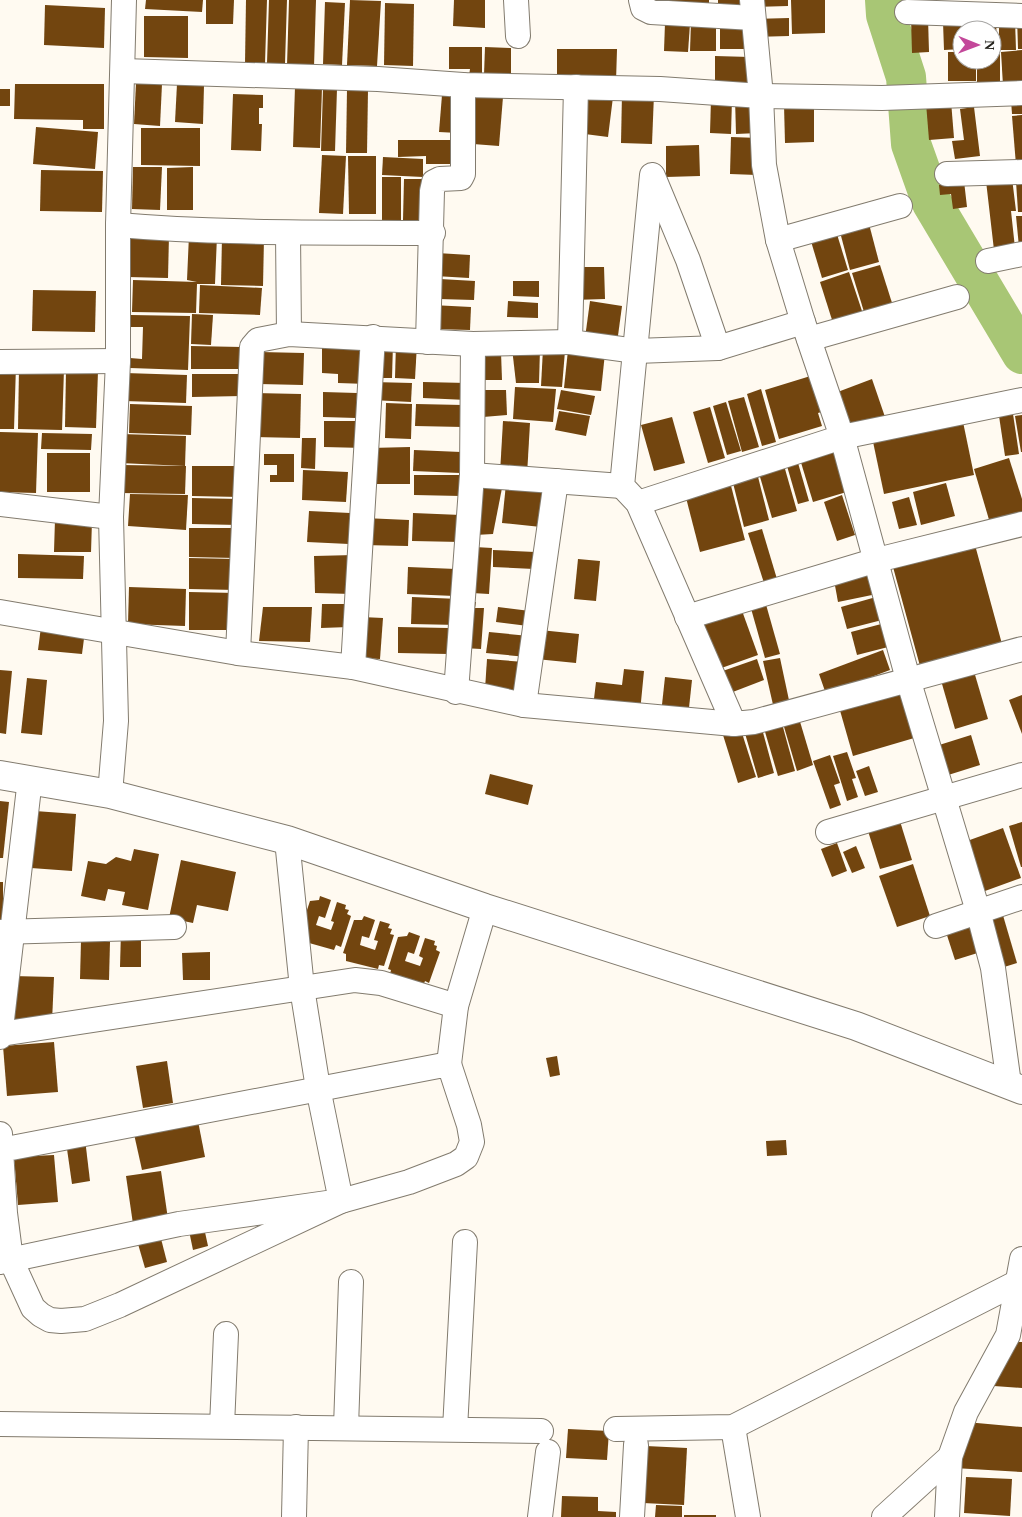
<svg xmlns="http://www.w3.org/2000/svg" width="1022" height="1517" viewBox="0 0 1022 1517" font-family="Georgia,serif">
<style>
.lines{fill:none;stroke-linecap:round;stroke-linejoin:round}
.river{stroke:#a8c675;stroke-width:40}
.building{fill:#72450f}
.minor-casing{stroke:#827b6e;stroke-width:26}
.secondary-casing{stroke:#827b6e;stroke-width:30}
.minor{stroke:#fff;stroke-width:24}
.secondary{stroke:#fff;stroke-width:28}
</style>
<rect width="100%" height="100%" fill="#fffaf1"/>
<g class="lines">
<polyline class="river" points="885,0 886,15 906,77 911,144 932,203 1022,354"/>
</g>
<g class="building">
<polygon points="146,0 203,0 202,12 145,9"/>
<polygon points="206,0 234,0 233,24 206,24"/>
<polygon points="246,0 267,0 265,63 245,63"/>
<polygon points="269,0 287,0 285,63 267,63"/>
<polygon points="289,0 316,0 314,67 287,66"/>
<polygon points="350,0 381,1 377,66 347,65"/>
<polygon points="454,0 485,0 485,28 453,26"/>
<polygon points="659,0 709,0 709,10 659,9"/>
<polygon points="718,0 747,0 747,11 718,12"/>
<polygon points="757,0 788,0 788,6 757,7"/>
<polygon points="791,0 825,0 825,33 792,34"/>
<polygon points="325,2 345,3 342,65 323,64"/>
<polygon points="385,3 414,4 413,66 384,65"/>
<polygon points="45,5 105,8 104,48 44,45"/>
<polygon points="144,16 188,16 188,58 144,57"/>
<polygon points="996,17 997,50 992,50 992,30 974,30 974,18"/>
<polygon points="1017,17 1022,17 1022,49 1018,49"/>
<polygon points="789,18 789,36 758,37 758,19"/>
<polygon points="911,18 928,18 929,52 912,53"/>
<polygon points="999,20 1015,20 1016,50 1001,50 999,47"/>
<polygon points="691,22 716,22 716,51 690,51"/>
<rect x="720" y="22" width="24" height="27"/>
<polygon points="943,22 971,22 971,30 962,30 962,49 944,50"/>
<polygon points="665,23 690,24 688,52 664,51"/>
<polygon points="449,47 482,47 482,76 469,76 470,69 449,69"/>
<polygon points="485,47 511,48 511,75 484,75"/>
<polygon points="557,49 617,49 616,81 557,81"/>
<polygon points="1022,50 1022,84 1003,85 1001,52"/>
<polygon points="992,51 1000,51 1000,82 977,82 977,60 992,60"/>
<polygon points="948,52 962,52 962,60 976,60 976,81 948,81"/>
<polygon points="715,56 750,57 749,90 715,89"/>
<polygon points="136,83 162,84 160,126 134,124"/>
<polygon points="15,84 104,84 104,129 83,129 83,120 14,119"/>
<polygon points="177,84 204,85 203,124 175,122"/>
<polygon points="295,87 322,88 320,148 293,147"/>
<rect x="0" y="89" width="10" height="17"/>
<polygon points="323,89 337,89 335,151 321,151"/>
<polygon points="347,90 368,90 367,153 346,153"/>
<polygon points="582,93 613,97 608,137 577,133"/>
<polygon points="233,94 263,95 263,108 259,108 259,124 262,124 261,151 231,150"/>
<polygon points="622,94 654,94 652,144 621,143"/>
<polygon points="442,95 460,96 458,133 439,132"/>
<polygon points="476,95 503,97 499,146 473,144"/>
<polygon points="757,97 758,133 736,134 735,98"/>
<polygon points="711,99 732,99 731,134 710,133"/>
<polygon points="1011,100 1022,100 1022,114 1012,114"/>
<polygon points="951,101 954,138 929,140 926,103"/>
<polygon points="784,105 814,105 814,142 785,143"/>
<polygon points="974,107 980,156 955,159 952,141 964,140 960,109"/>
<polygon points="1022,115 1022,164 1016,165 1012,116"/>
<polygon points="36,127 98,132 95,169 33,164"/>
<polygon points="141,128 200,128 200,166 141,165"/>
<polygon points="731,137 759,138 757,175 730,174"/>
<polygon points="398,140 454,140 454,164 426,164 426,156 398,157"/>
<polygon points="699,145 700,176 666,177 666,146"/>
<polygon points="322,155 346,156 343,214 319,213"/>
<polygon points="348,156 376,156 376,214 349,214"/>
<polygon points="383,157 423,159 423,177 382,175"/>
<polygon points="133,167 162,167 160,210 132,209"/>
<polygon points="193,167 193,210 167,210 167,168"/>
<polygon points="41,170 103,171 102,212 40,211"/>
<rect x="382" y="177" width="19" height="44"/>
<polygon points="1012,178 1016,211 1011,211 1015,248 994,250 986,181"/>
<polygon points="404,179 422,179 421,221 403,220"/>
<polygon points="1022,180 1022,212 1018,212 1016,181"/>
<polygon points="964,181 967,207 953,209 951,194 940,195 939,185"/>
<polygon points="1016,216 1022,216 1022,247 1019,247"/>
<polygon points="869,224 879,262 850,270 840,232"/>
<polygon points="836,231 848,270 822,278 810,238"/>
<polygon points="129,233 169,235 168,278 128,277"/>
<polygon points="189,235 217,236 215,284 197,284 196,313 132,312 133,280 197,282 187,280"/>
<polygon points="222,237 264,238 263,286 221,285"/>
<polygon points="437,253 470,255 469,278 435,276"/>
<polygon points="880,265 893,306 865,315 852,273"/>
<polygon points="573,267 604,267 605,299 573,300"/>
<polygon points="849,272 863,314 833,323 820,282"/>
<polygon points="440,279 475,281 474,300 439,299"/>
<polygon points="513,281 539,281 539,297 513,296"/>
<polygon points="200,285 262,288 260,315 199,313"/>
<polygon points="33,290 96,291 95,332 32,331"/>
<polygon points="508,301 538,303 538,318 507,317"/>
<polygon points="590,301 622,306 617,343 585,338"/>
<polygon points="432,305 471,307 470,330 431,329"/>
<polygon points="192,314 213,315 211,345 191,344"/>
<polygon points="131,315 190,316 188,370 130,368 130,358 142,359 143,327 131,327"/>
<polygon points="375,343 393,343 392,378 375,378"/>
<polygon points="396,343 417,344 415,379 395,378"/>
<polygon points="322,345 369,347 367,384 338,383 338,374 322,373"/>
<polygon points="191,346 242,347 241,369 191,369"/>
<polygon points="512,348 540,349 539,383 516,383"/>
<polygon points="543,349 565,351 562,387 541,386"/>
<polygon points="568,350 605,353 601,391 564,388"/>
<polygon points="260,352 304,353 303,385 259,384"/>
<polygon points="501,352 502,380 482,380 479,353"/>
<polygon points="0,365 16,365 14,429 0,429"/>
<polygon points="19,368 64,369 62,430 18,429"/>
<polygon points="66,370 98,371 96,428 65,427"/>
<polygon points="125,373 187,375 186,403 124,401"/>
<polygon points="192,374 242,374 242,396 192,397"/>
<polygon points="817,374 828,410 818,413 822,426 779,439 765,390"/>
<polygon points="872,379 885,417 849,430 835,393"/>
<polygon points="373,382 412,383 411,402 372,400"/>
<polygon points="423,382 467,383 467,400 423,398"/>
<polygon points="515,387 556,389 553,422 513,419"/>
<polygon points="761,389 776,442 762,446 747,394"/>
<polygon points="485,390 506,390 507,415 483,417"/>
<polygon points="561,390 595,396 591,415 557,409"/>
<polygon points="323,392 357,393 356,418 323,417"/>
<polygon points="254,393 301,394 300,438 252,437"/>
<polygon points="744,397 759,447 742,452 728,401"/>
<polygon points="726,402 741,451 727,455 713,406"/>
<polygon points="386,403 412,404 411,439 385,438"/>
<polygon points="130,404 192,406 191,435 129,433"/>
<polygon points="416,404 463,405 463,427 415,426"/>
<polygon points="710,407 725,458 708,463 693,412"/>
<polygon points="559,411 590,416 586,436 555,430"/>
<polygon points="1013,414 1019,454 1005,456 999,416"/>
<polygon points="1022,415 1022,452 1021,452 1015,416"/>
<polygon points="672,417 685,463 654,471 641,425"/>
<polygon points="962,417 974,475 884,494 872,437"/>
<polygon points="324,421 365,421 364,448 324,447"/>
<polygon points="503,421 530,423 527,475 500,473"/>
<polygon points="0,432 38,433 36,493 0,492"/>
<polygon points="42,433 92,434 91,450 41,449"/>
<polygon points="121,434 186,436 185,466 120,463"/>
<polygon points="302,438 316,438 315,469 301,468"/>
<polygon points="836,444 850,491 813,502 799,456"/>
<polygon points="410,447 410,484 370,484 370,448"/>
<polygon points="414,450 461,452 460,473 413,471"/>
<rect x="47" y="453" width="43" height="39"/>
<polygon points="264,454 294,454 294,482 270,482 270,475 277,475 277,465 264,465"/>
<polygon points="796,456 809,501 798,504 785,459"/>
<polygon points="1009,458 1022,499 1022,514 990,523 974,469"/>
<polygon points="783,462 797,511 772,518 758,470"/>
<polygon points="122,465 186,466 185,494 121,493"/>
<polygon points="192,466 240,466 240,497 192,496"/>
<polygon points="756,469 769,520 744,527 731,475"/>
<polygon points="303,470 348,472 346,502 302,500"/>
<polygon points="414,475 461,475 461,496 414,495"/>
<polygon points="729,478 745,540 700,552 684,490"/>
<polygon points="477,482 503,483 493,534 475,535"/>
<polygon points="946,483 955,516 921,525 913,492"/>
<polygon points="506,484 545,488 541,527 502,523"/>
<polygon points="130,494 188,495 186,530 128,526"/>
<polygon points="842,495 855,535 837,541 824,502"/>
<polygon points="909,497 917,525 899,529 892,502"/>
<polygon points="192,498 239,499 238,525 192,524"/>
<polygon points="309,511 350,513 349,544 307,542"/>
<polygon points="413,513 461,515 461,542 412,541"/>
<polygon points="364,518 409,520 408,546 363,545"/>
<polygon points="55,519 92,520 91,552 54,552"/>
<polygon points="189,528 236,528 235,558 189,557"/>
<polygon points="762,529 777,579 764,583 748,533"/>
<polygon points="975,545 1002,644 920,666 893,567"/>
<polygon points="475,547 492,548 489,594 472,593"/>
<polygon points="493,550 535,552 534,569 493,567"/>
<polygon points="18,554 84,556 83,579 18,578"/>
<polygon points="354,555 352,594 315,593 314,556"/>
<polygon points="189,558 236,559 236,590 189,589"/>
<polygon points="578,559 600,561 596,601 574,599"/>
<polygon points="408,567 456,569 455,596 407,594"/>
<polygon points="867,573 872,595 838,602 834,580"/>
<polygon points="129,587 186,589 185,626 128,624"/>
<polygon points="189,592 236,593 236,630 189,630"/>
<polygon points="412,597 459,599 458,625 411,624"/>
<polygon points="876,597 882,620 847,629 841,607"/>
<polygon points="765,601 780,654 765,658 750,605"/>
<polygon points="471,602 476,602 475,608 484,608 481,649 463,648"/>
<polygon points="322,604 352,604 349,627 321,628"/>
<polygon points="263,607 312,607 310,642 259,641"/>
<polygon points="498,607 530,611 528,626 496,622"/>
<polygon points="741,608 758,655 713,671 697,623"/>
<polygon points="362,617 383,618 380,659 359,658"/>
<polygon points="885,623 892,646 857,655 851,632"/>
<polygon points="41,627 85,631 82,654 38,650"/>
<polygon points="398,627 448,628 448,654 398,653"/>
<polygon points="540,630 579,634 576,663 536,659"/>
<polygon points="489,632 529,636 527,657 486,653"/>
<polygon points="883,650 890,670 826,694 819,674"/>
<polygon points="780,658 790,705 774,709 763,661"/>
<polygon points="487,659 524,662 521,695 485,689"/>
<polygon points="757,659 764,680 725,695 717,673"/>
<polygon points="973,668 988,719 955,729 940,677"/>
<polygon points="624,669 644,671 640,712 593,707 596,682 622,685"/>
<polygon points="0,670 12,671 6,734 0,733"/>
<polygon points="665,677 692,680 688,717 661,714"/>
<polygon points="27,678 47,680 42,735 21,733"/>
<polygon points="907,687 921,736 853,756 839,707"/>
<polygon points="1022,695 1022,734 1009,700"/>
<polygon points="798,715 813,765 797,771 782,720"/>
<polygon points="781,720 795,771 778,776 763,725"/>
<polygon points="761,725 774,773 758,778 744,730"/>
<polygon points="741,730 756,777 738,783 723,735"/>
<polygon points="971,735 980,765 945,776 936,746"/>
<polygon points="847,752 856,778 852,779 858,797 847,801 833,756"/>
<polygon points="830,755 840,783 834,785 841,805 830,809 813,761"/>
<polygon points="869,766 878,792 865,796 856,771"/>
<polygon points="490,774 533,785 528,805 485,794"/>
<polygon points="0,801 9,802 3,858 0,858"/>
<polygon points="35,811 76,814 72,871 31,868"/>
<polygon points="899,818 912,860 880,869 867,828"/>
<polygon points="1022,822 1022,867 1021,867 1009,826"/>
<polygon points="1003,828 1021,878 985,891 967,841"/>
<polygon points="837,843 847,871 832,877 821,849"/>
<polygon points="856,846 865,868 852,873 843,852"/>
<polygon points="134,849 159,854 148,910 122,905 125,892 108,889 105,901 81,896 88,861 106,864 116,857 131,861"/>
<polygon points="181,860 236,872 228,911 197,905 193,923 169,918"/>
<polygon points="913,864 930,916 897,927 879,876"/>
<rect x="0" y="882" width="3" height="40"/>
<polygon points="320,896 331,900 325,918 319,916 316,925 331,930 334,922 331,921 337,902 346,905 345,909 349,910 347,914 351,916 341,947 336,945 334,950 302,941 299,934 310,901 319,900"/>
<polygon points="1002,912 1017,963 1001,968 986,916"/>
<polygon points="364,916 375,920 369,938 362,936 360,945 375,950 378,941 374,940 380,921 390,924 388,928 392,929 390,934 394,935 384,966 379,965 378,969 346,961 346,954 343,953 354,920 362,920"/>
<polygon points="974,917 984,951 955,960 944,926"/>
<polygon points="121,931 141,932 141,967 120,967"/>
<polygon points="409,932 420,936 414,954 408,952 405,961 420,966 423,958 419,956 425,938 435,941 434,945 437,946 436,950 440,952 429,983 425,981 423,986 390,974 391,970 388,969 398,937 407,936"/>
<polygon points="81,941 110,942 109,980 80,979"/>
<polygon points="210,952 210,980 183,980 182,953"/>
<polygon points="12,976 54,977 52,1022 11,1021"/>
<polygon points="54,1042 58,1092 7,1096 3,1046"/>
<polygon points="557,1056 560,1075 550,1077 546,1058"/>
<polygon points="167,1061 173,1103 143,1108 136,1066"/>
<polygon points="198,1121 205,1157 142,1170 134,1134"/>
<polygon points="85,1139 90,1181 72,1184 66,1142"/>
<polygon points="786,1140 787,1155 767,1156 766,1141"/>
<polygon points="54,1155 58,1202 18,1205 14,1157"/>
<polygon points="161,1171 168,1219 133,1224 126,1176"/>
<polygon points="203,1223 208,1246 193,1250 188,1226"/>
<polygon points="159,1231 167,1262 145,1268 136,1237"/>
<polygon points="1011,1342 1022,1342 1022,1388 994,1386 994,1373"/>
<polygon points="966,1422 1022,1427 1022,1472 954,1468"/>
<polygon points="568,1429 609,1431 607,1460 566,1458"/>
<polygon points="646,1446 687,1448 684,1505 643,1503"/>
<polygon points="966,1477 1012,1479 1010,1516 964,1513"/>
<polygon points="562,1496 598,1497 598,1511 616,1512 616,1517 561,1517"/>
<polygon points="656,1505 682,1506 682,1517 655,1517"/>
<rect x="684" y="1515" width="32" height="2"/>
</g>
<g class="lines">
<g class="minor-casing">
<g id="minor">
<polyline points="516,0 518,36"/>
<polyline points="641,0 643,8 651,12 753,18"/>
<polyline points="752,0 761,96 764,165 778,240 803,322 842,437 908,679 978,911 993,968 1009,1084"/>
<polyline points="907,12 1022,16"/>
<polyline points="123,71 378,79 463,85 660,89 761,96 882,98 1022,93"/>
<polyline points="576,87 570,342 636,351 718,348 803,322"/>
<polyline points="947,174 1022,172"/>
<polyline points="652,175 622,486 638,503 734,724 754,722 1022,649"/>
<polyline points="653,176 688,260 718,348"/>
<path d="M 118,225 C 223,234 327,232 433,233"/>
<polyline points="288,234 289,334"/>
<polyline points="778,240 900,206"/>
<polyline points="988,261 1022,254"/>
<polyline points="809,339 957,297"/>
<polyline points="428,342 432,191 434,182 440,179 461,178 463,174 463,85"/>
<polyline points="0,362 118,361"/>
<polyline points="472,475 622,486"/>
<polyline points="638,503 842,437 1022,400"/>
<polyline points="0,504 111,517"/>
<polyline points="0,612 238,653 353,667 524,705 734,724"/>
<polyline points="687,617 877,560 1022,524"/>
<polyline points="238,653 252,347 258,340 289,334 473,344 570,342"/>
<polyline points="353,667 373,337"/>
<polyline points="456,692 472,475 473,344"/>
<polyline points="524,705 556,481"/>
<polyline points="110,794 116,721 111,517 118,361 118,225 124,0"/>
<polyline points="828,832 1022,775"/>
<polyline points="936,926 1022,897"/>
<polyline points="0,932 174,927"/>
<polyline points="1,1034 355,980 381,983 456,1006"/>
<polyline points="0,1037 30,779"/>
<polyline points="449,1064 456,1006 485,908"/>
<polyline points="0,1134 5,1213 11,1260 33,1308 41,1315 50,1320 61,1321 85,1319 120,1305 341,1201 409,1182 456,1164 466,1157 472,1142 469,1125 449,1064 1,1150"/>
<polyline points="0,1262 179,1224 341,1201 318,1088 302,988 287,840"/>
<polyline points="0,1424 541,1431"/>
<polyline points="222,1426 226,1334"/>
<polyline points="346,1427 351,1282"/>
<polyline points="733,1427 748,1517"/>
<polyline points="455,1429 465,1242"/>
<polyline points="616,1429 733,1427 1018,1282"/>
<polyline points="294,1517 296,1427"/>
<polyline points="540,1517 548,1452"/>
<polyline points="632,1517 636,1445"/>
<polyline points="884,1517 950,1457 966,1412 1008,1335 1022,1259"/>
<polyline points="947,1517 950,1457"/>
</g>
</g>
<g class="secondary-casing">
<polyline id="secondary" points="0,775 110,794 287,840 485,908 856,1026 1022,1090"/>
</g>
<use href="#minor" class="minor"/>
<use href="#secondary" class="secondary"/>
</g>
<g transform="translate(977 45) rotate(91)"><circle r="24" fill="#ffffff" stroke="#a8a7a5"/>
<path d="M0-4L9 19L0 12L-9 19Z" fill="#c3489a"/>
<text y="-8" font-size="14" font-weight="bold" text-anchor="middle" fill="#25231d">N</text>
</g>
</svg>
